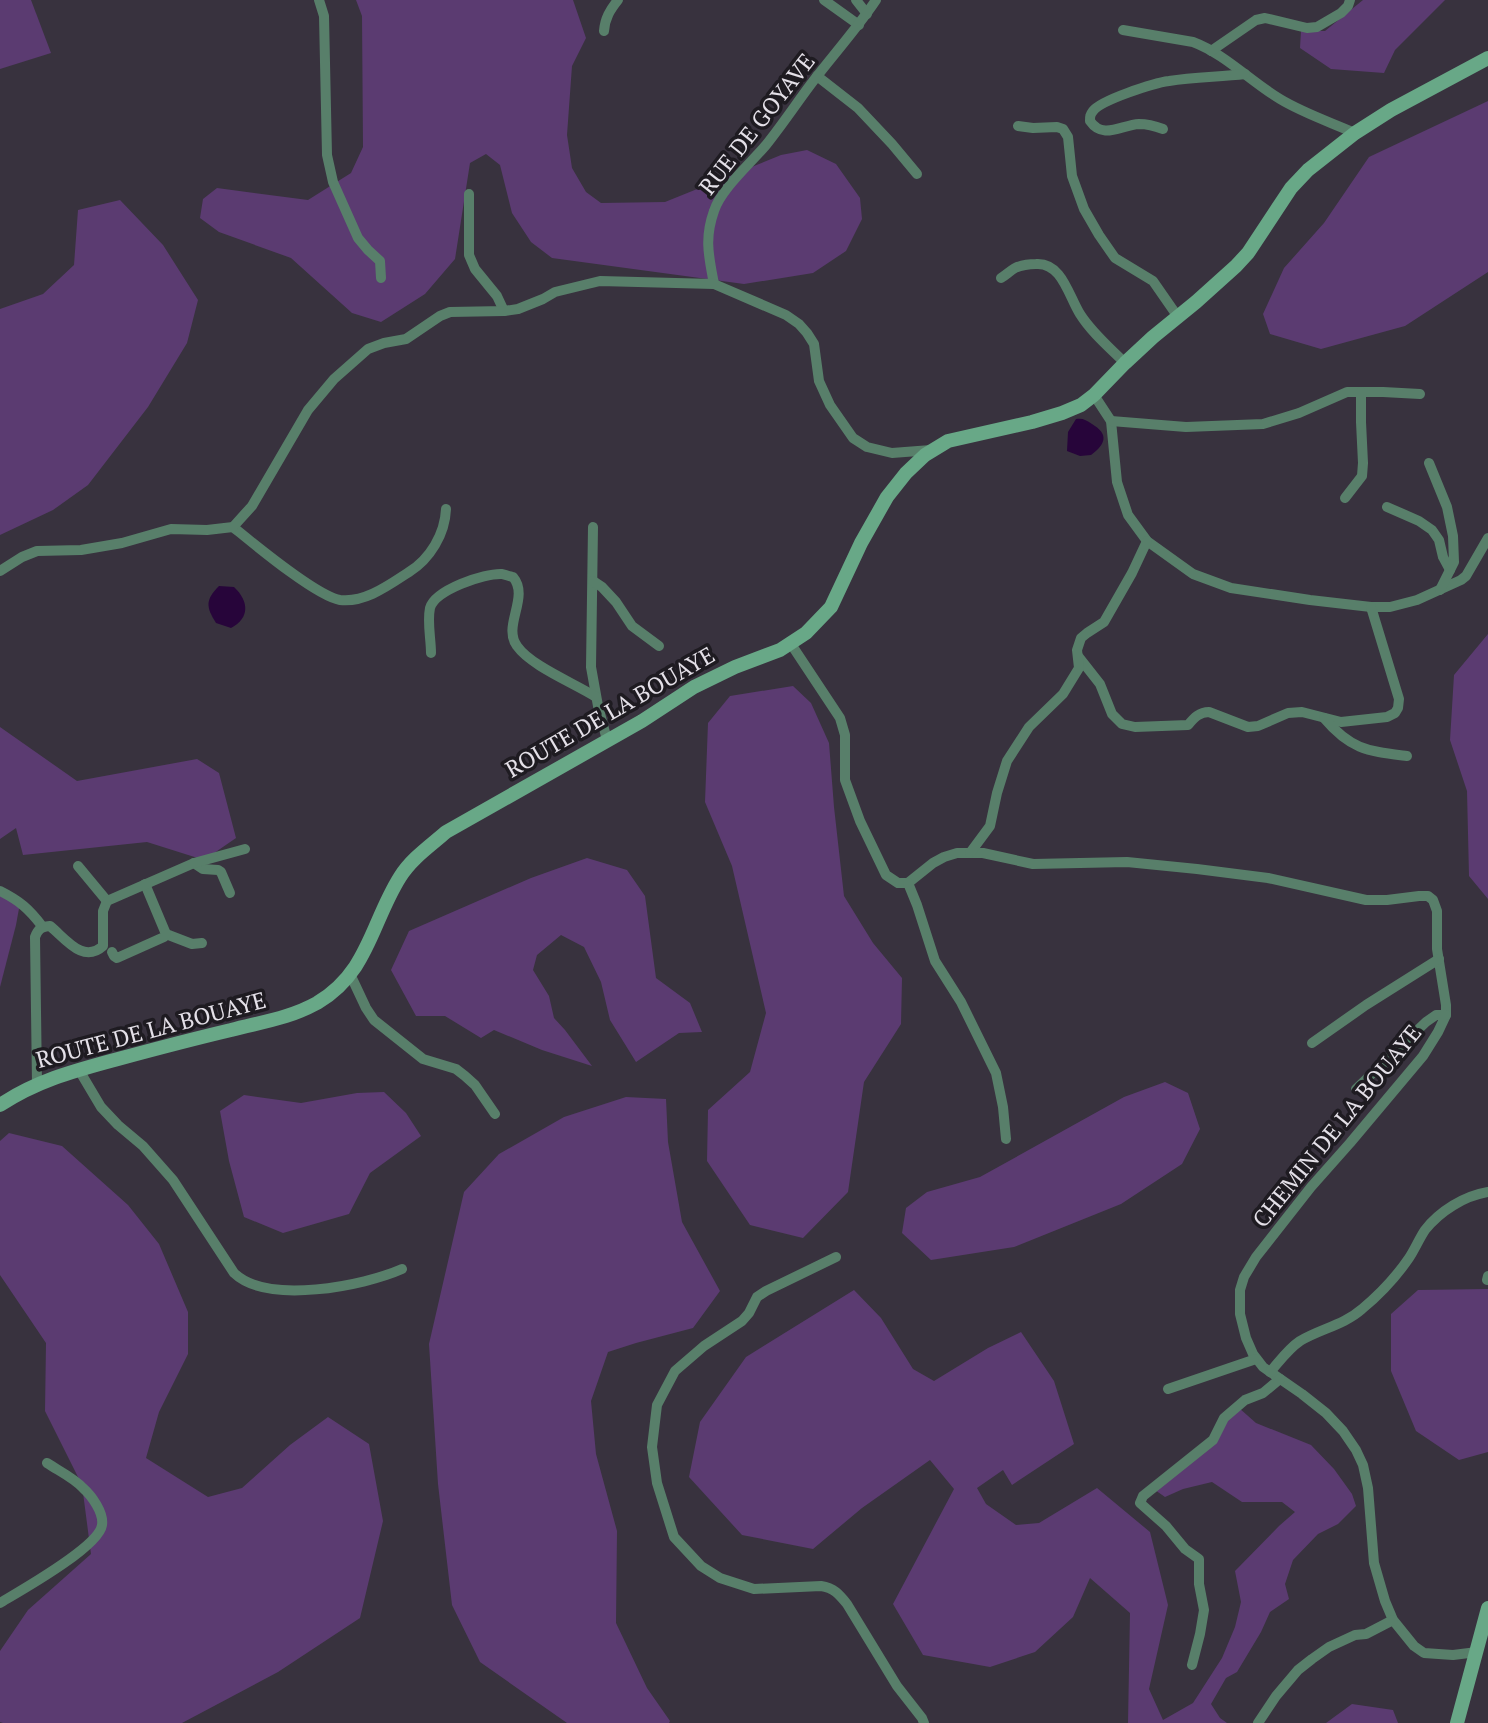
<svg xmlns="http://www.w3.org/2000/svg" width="1488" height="1723" viewBox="0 0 1488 1723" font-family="'PT Serif',serif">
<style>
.green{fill:#5b3b71}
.water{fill:#27053a}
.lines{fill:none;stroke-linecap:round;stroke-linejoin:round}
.street{stroke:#587f6a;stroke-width:10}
.secondary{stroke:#68a887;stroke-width:14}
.labels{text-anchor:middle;stroke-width:7;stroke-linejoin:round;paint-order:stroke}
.street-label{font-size:23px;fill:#e4e0e8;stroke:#1e1b21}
</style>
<rect width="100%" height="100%" fill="#38323e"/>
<g class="green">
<polygon points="0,0 31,0 51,53 0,69"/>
<polygon points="356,0 573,0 586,38 572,66 567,135 572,168 586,192 601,203 665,202 781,155 807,150 836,164 860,198 862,219 846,251 813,273 744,284 552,258 531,242 512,213 500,165 486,154 470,163 455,259 425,294 381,322 352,313 291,258 219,232 200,218 203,199 217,188 308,200 351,173 363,147 362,16"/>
<polygon points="1363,0 1445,0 1395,50 1384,73 1331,69 1300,48 1301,31 1325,31"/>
<polygon points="1488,101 1488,272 1405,326 1321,349 1270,334 1263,314 1284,268 1324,223 1369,157"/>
<polygon points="120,200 163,245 198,300 187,343 148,407 88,485 53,510 0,535 0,309 43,294 74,265 78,210"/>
<polygon points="1488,634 1488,899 1469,876 1467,791 1450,740 1454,675"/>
<polygon points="793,686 811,703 829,743 834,807 844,896 873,943 902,978 901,1024 864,1082 848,1192 803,1238 750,1225 707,1161 708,1110 750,1072 766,1013 732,866 705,802 708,723 730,696"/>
<polygon points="0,727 77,781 197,759 219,773 236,838 204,860 147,842 23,855 16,828 0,839"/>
<polygon points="587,858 627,870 645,896 656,978 690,1003 702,1032 679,1033 636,1062 610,1020 601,982 584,947 561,935 537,955 533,970 549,996 554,1018 565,1030 592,1066 542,1050 494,1030 481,1038 445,1016 416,1016 391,970 409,931 531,878"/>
<polygon points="0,895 20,903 16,925 0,987"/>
<polygon points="1165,1082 1188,1093 1200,1129 1182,1164 1121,1204 1014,1247 931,1260 902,1233 906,1208 927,1192 980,1177 1124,1097"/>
<polygon points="384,1092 406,1113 421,1136 370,1173 349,1214 283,1233 244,1217 229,1161 220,1111 244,1095 301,1103 357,1093"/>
<polygon points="626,1097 666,1099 668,1142 682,1222 720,1291 693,1328 636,1343 608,1352 591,1401 596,1454 617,1531 616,1623 647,1688 670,1721 669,1723 567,1723 480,1662 452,1605 438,1484 429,1344 464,1192 499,1154 564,1117"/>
<polygon points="9,1133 62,1146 128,1205 159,1244 188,1312 188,1354 159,1412 146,1458 208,1497 242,1488 290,1445 328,1417 369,1444 383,1521 360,1618 278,1672 182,1723 3,1723 0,1722 0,1651 28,1610 91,1554 82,1485 45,1411 46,1343 0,1275 0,1141"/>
<polygon points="1488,1289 1488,1452 1459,1460 1416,1431 1391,1371 1391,1314 1418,1290"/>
<polygon points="854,1290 881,1318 913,1369 934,1381 988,1348 1021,1332 1054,1381 1074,1444 1012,1485 1003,1470 977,1488 986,1504 1016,1525 1039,1523 1097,1488 1150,1532 1168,1605 1149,1689 1163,1720 1193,1703 1222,1658 1235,1627 1241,1602 1235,1571 1279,1526 1295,1512 1282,1502 1242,1502 1212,1482 1183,1489 1165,1497 1155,1490 1199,1456 1226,1420 1239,1408 1256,1423 1311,1445 1334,1469 1352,1494 1356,1506 1338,1524 1318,1534 1293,1560 1285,1584 1289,1599 1270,1612 1261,1632 1237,1672 1226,1678 1211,1704 1220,1718 1227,1723 1128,1723 1130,1613 1090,1578 1073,1617 1035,1652 990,1667 923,1655 893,1604 954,1489 930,1460 862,1508 813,1549 742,1535 689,1477 700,1422 746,1357"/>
<polygon points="1352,1704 1393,1710 1398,1723 1326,1723"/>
</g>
<g class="water">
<path d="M 1076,419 C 1083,418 1086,420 1092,424 C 1109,434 1106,444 1091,455 L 1080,456 L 1067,451 L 1068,432 Z"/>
<path d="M 219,586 L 234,587 C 249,601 250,618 231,628 L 216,623 C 206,607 205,600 219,586 Z"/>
</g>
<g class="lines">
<g class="street">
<polyline points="319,0 324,16 327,155 333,182 358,238 368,250 380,261 381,278"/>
<polyline points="824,0 859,25"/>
<polyline points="856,0 867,14"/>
<path d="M 1123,30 L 1193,42 C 1225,54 1250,81 1280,99 C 1303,113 1330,122 1355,133"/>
<path d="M 604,31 C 605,18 610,10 618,0"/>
<polyline points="1211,51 1256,20 1265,18 1307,28 1317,27 1341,13 1348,6 1350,0"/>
<polyline points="817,76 858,108 892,144 917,174"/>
<polyline points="1018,126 1033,128 1057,127 1063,129 1068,137 1072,176 1084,209 1099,235 1115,258 1153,281 1178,317"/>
<path d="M 1163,129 C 1155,126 1147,124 1139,124 C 1121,125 1103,140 1090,121 C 1090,116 1090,115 1093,111 C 1101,100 1154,83 1169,81 C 1194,77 1220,77 1245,74"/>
<polyline points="469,194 469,255 475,269 497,296 504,311"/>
<path d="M 1001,278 C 1006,275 1010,271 1015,268 C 1022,265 1028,264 1036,264 C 1062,262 1069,297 1080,314 C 1092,333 1109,347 1125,363"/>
<path d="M 714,284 C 709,257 704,239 714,211 C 721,189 751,163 766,145 C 782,125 796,104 811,84 C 832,56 856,30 876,0"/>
<polyline points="1094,395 1111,421 1117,482 1128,515 1147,541 1193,574 1231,588 1310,600 1371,607 1390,607 1417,600 1461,580 1466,576 1488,538"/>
<polyline points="1111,421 1186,427 1263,424 1299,413 1347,392 1383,392 1420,394"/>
<polyline points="1429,463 1447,507 1453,536 1454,562 1440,590"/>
<polyline points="1345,498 1362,476 1363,463 1361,422 1361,392"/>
<polyline points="1387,507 1419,521 1432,530 1439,540 1443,557 1450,570"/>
<path d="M 233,527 C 254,544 316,596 340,600 C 365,603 389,585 409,572 C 430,559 445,534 446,509"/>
<polyline points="593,527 591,667 598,706 607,740"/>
<polyline points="0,571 22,557 37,551 81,550 122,543 171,529 207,530 233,527 252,506 308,410 334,379 368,349 384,343 406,339 440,316 450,312 504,311 518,309 543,299 555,292 600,281 714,284 786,315 799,324 807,333 814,344 819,381 830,405 853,438 867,447 892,453 931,450"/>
<polyline points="593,581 602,587 616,602 632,626 659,646"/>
<polyline points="791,644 840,718 845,735 845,780 860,821 886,875 898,883 908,883 933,863 944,857 957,853 983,853 1033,864 1127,862 1197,869 1268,878 1366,900 1387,900 1419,896 1428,896 1433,900 1437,911 1437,949 1446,1005 1446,1015 1438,1032 1423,1056 1350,1143 1311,1187 1256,1257 1244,1277 1240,1290 1240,1314 1246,1338 1253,1354 1263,1367 1302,1394 1326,1413 1343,1431 1356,1450 1363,1465 1368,1488 1374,1563 1385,1601 1393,1620 1414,1646 1424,1653 1453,1655 1477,1652"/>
<path d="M 431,653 C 431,639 427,622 430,608 C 435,590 484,573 502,574 C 502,574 512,577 513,577 C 530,597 502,626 517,646 C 531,666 574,683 596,697"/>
<path d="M 1078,656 L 1100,684 L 1112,714 L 1122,724 L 1135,727 L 1188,725 C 1194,718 1199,712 1209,712 L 1248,727 L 1258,726 L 1288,713 L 1302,712 L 1341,722 L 1387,717 L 1395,713 L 1398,708 L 1399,699 L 1371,607"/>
<path d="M 1324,718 C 1351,750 1368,751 1407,756"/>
<polyline points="970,853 990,826 997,793 1007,761 1029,727 1063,694 1079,668 1077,650 1081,638 1087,633 1104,622 1132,573 1147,541"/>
<polyline points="194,863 203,869 218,870 221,872 230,893"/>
<polyline points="78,866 107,901"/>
<polyline points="908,883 917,905 935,961 961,1002 996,1073 1003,1107 1006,1139"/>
<path d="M 0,891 C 20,901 29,909 42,926"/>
<polyline points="166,934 192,944 202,943"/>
<polyline points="112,952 114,956 117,958 164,937 166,934 145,884"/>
<polyline points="350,974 366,1008 374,1020 423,1059 456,1069 465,1076 475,1085 495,1114"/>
<polyline points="1312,1043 1366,1005 1439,959"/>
<path d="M 79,1070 L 101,1107 L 118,1125 L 143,1146 L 173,1180 L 234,1273 C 267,1305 364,1286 402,1269"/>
<path d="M 37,1084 L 35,937 C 38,929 41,927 50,926 C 66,939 83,964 103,946 L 103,911 L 107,901 L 194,863 L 245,849"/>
<polyline points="1356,1089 1426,1022 1436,1015 1446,1015"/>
<path d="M 836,1257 L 766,1291 L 757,1297 L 749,1313 L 742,1321 L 704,1346 L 675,1371 L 657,1405 L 652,1447 L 657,1483 L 674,1537 L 701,1566 L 720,1578 L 754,1589 L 821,1586 C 834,1588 839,1594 847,1604 L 897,1686 L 922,1718 L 924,1723"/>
<polyline points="1487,1280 1488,1276"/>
<path d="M 1270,1372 C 1279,1362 1288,1349 1300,1341 C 1320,1329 1344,1325 1362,1309 C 1379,1295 1396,1277 1409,1258 C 1415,1249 1419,1239 1425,1230 C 1440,1211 1464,1196 1488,1192"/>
<polyline points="1168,1389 1256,1359"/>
<path d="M 0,1603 C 20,1591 99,1547 102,1525 C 104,1513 92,1496 83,1488 C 74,1478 59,1471 47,1463"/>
<polyline points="1192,1665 1200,1634 1204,1610 1199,1584 1199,1559 1185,1549 1166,1526 1140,1503 1143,1496 1213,1440 1224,1418 1245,1400 1263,1393 1280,1379"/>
<polyline points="1258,1723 1276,1696 1298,1670 1312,1659 1329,1647 1355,1635 1366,1634 1393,1620"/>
</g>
<g class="secondary">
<path d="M 0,1105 C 38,1080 74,1071 118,1059 C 155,1049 193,1039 231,1030 C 261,1022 290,1018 317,1003 C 369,972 371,923 400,877 C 411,859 430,846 446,832 L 642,721 L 694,687 L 735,667 L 780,650 L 806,633 L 831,607 L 861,543 L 887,497 L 906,473 L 925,455 L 948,441 L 1032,422 L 1062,413 L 1081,405 L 1094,395 L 1125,363 L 1153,337 L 1196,302 L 1236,266 L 1248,253 L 1291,188 L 1308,170 L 1355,133 L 1391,110 L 1488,58"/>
<polyline points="1457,1723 1488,1608"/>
</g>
</g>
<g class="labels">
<g class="street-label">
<text transform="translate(757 124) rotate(-52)" y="8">RUE DE GOYAVE</text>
<text transform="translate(610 712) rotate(-30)" y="8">ROUTE DE LA BOUAYE</text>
<text transform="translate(151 1030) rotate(-15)" y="8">ROUTE DE LA BOUAYE</text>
<text transform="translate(1337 1126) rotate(-51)" y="8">CHEMIN DE LA BOUAYE</text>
</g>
</g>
</svg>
